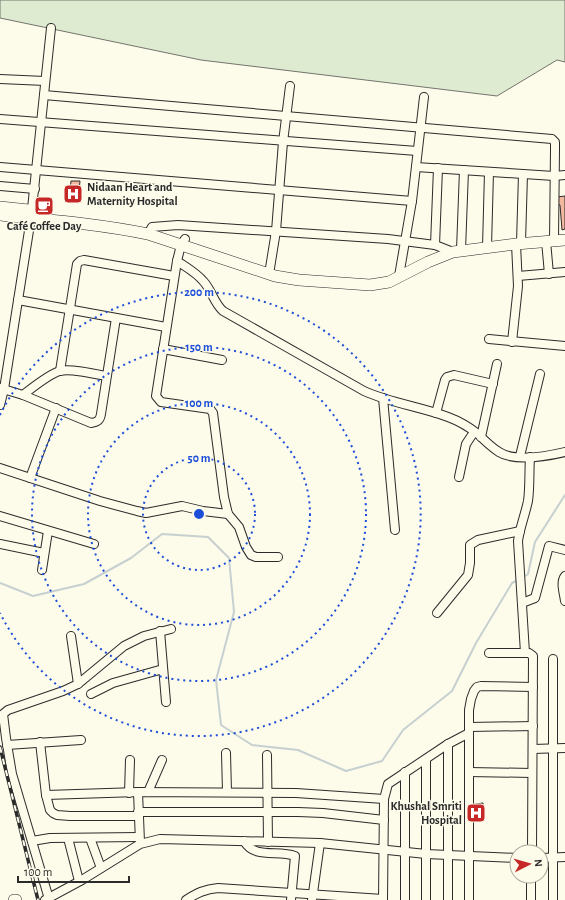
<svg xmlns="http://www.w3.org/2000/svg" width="565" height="900" viewBox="0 0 565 900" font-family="'Alegreya Sans',sans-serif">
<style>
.green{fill:#deebd1;stroke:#74746e}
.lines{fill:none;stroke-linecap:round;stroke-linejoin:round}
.stream{stroke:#c7d0d0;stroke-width:2}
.building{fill:#f2b8a0;stroke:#2b2b2b}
.minor-casing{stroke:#2b2b2b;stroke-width:10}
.major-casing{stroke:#2b2b2b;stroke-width:12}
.minor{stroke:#fdfbea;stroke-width:8}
.major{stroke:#fdfbea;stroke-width:11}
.rail-casing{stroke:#2b2b2b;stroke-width:3.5}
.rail{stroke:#fdfbea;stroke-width:2;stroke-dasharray:6;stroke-linecap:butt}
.ring{fill:none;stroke:#1d4ed8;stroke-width:2;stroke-dasharray:2 4}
.labels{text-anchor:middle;stroke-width:3;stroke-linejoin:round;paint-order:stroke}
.poi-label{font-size:12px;font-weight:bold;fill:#2b2b2b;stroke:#fdfbea;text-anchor:start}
.centre{fill:#1d4ed8;stroke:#fdfbea;stroke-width:2}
.ring-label{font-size:12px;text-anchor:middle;font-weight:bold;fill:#1d4ed8;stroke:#fdfbea;stroke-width:3;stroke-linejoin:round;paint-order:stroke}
</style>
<rect width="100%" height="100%" fill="#fdfbea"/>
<polygon class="green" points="0,0 565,0 565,62 557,60 497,96 201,60 0,18"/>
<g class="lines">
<g class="stream">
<polyline points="522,578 528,574 535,542 565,495"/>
<polyline points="0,583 33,596 84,584 131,558 162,534 208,537 229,558 234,612 216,680 221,725 252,745 298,750 346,771 382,761 403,730 452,691 476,643 512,583 518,580"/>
</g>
</g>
<g class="building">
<polygon points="71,181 80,181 78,201 69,200"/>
<polygon points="565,196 565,229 562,230 560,205 558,205 557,197"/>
<polygon points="483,803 483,812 481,812 481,814 483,814 484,820 470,821 469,805"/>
</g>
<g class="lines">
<g class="minor-casing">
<g id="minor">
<polyline points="0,79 45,81"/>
<polyline points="44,95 552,139 555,142 555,149 554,241"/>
<path d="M 0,119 C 139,129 278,141 417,151"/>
<polyline points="0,167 412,201"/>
<polyline points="416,167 554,176 565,175"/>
<polyline points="0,186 35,189"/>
<polyline points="148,234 152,227 178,225 388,239 435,245 453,252"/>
<polyline points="185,239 181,245 177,261 156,396 161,402 210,409 213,413 224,497 228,514 239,527 246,547 251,555 256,557 278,557"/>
<polyline points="546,241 549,274"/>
<polyline points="521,243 523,174"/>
<polyline points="435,245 438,168"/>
<polyline points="487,247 489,172"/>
<polyline points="461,250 464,170"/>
<path d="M 177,261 C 186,267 197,273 204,282 C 212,291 214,303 223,311 L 364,391 C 391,403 421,407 448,417 C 459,421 469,427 478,434 C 484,440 491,447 499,452 C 515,462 548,456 565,452"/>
<polyline points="267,274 270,268 276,231 283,142 290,86"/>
<polyline points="399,276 412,201 424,97"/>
<polyline points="518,276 565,272"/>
<polyline points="18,300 166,327"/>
<polyline points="489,339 565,346"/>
<polyline points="512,342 518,286 516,244"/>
<polyline points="163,349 222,360"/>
<polyline points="60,371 77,264 80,261 84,260 174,276"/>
<path d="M 0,388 L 23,395 L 91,423 C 98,422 100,420 101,414 L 116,318"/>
<path d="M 23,395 C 32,388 49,374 60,371 C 69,368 96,374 106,376"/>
<polyline points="383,398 395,530"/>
<polyline points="0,405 4,389 31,218 51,28"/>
<polyline points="436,413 445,380 447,377 454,375 493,384"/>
<polyline points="481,437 497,364"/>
<polyline points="520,456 540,374"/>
<polyline points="0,468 100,501 137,511 146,513 182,506 203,511 228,514"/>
<polyline points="459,477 466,444 474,432"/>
<polyline points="30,478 56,408"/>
<polyline points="0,516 94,544"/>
<polyline points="0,544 44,553"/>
<polyline points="42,570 48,531"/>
<path d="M 565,576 C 560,582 564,593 565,601"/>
<polyline points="522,603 535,598 549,546 565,550"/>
<polyline points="437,613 468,575 470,563 470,545 478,540 520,531"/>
<polyline points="160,631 166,702"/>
<polyline points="71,636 78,684"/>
<polyline points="489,653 529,653 533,656 532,852"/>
<path d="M 525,653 L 518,541 C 520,527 525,515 528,501 C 530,487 529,472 530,457"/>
<polyline points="553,659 553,900"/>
<polyline points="91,694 113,683 163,669"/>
<polyline points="469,727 533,726"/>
<polyline points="40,742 46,795 50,810 53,813 57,815 70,816 138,816"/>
<polyline points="7,745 81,740"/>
<polyline points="533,749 565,748"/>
<polyline points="226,753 227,792"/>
<polyline points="267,755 268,842"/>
<polyline points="469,772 532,773"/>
<polyline points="138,792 140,842"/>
<polyline points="148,792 162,760"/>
<polyline points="129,793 130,760"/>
<polyline points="46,795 138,792 296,793 384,799"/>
<polyline points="138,812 298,812 323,813 384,820"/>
<polyline points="68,838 79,881"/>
<polyline points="90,838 101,868"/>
<polyline points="32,841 50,838 139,837"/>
<path d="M 244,841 C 255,860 278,849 295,856 L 291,900"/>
<polyline points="541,858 565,857"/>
<polyline points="49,899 12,774 6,738 3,714 8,710 63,691 78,684 124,646 144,636 171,629"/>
<polyline points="45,900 82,880 140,844 160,839 320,843 426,854 517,858"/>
<path d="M 186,900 C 197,893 205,889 218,888 L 383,899"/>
<polyline points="312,900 320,843"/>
<polyline points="383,900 384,799 388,784 448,744 469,733"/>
<polyline points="405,900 405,772"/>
<polyline points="426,900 426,760"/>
<polyline points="448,900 448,744"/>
<polyline points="469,900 469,710 471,699 474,691 477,687 481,686 533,687"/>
<polyline points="531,900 531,876"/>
</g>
</g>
<g class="major-casing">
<g id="major">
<polyline points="0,207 38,211"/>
<path d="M 0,215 C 49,220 99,224 148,234 L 275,276 L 299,280 L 370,285 L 389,282 L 428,262 L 453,252 L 516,244 L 565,240"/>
<polyline points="14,900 16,900"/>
</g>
</g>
<use href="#minor" class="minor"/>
<use href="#major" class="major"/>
<g class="rail-casing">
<polyline id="rail" points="0,747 38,900"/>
</g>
<use href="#rail" class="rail"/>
</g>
<g class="ring">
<circle cx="199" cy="514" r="56"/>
<circle cx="199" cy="514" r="111"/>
<circle cx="199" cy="514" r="167"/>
<path d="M0 415A222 222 0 1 1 0 613"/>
</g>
<defs>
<g id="hospital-square" transform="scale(1)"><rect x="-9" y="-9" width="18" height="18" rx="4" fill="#c62828" stroke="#fdfbea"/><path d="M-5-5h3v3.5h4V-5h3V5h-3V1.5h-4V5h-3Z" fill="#fff"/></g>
<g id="cafe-square" transform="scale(1)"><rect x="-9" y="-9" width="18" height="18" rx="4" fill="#c62828" stroke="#fdfbea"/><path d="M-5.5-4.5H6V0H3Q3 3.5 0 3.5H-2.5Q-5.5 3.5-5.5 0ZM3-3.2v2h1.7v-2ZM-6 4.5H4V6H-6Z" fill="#fff"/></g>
</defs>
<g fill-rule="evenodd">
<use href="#hospital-square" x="73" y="194"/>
<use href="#cafe-square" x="44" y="206"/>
<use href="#hospital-square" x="476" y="813"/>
</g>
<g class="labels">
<g class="poi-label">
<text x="87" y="191">Nidaan Heart and<tspan x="87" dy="14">Maternity Hospital</tspan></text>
<text x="44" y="230" text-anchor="middle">Café Coffee Day</text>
<text x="462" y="810" text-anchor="end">Khushal Smriti<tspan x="462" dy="14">Hospital</tspan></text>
</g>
</g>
<circle cx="199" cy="514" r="6" class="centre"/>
<g class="ring-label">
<text x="199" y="296">200 m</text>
<text x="199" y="351">150 m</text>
<text x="199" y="407">100 m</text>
<text x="199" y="462">50 m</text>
</g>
<g transform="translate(529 864) rotate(84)"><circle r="19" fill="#fdfbea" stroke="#a9a89e"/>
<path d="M0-3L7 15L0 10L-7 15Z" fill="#c62828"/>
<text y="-6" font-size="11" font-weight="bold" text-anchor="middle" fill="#2b2b2b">N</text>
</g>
<path d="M18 876v6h111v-6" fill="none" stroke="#2b2b2b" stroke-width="2"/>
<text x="24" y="876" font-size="12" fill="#2b2b2b" stroke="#fdfbea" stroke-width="3" paint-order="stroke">100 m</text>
</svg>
